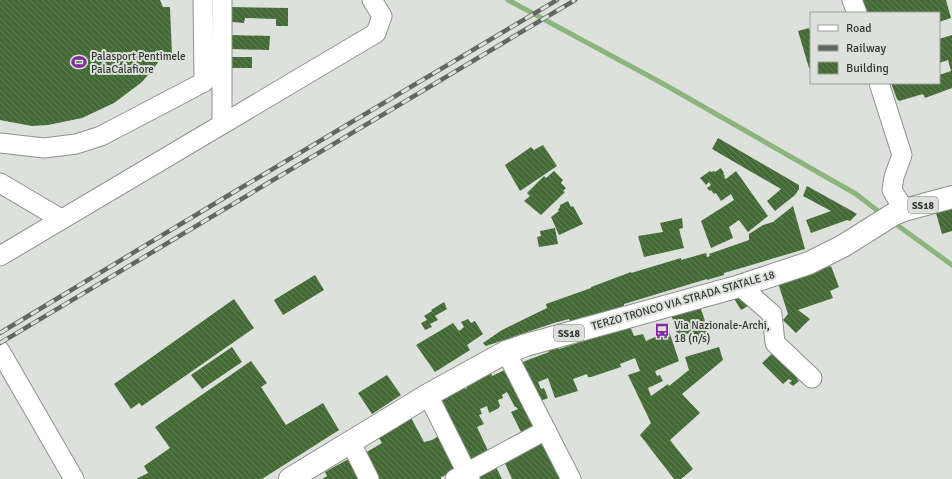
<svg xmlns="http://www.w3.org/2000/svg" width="952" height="479" viewBox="0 0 952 479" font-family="Signika,sans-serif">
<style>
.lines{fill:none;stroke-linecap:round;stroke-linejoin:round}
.stream{stroke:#8cb57d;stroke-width:5}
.building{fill:url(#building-back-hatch)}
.minor-casing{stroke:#8d918c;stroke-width:21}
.major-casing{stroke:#8d918c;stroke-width:24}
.minor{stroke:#fff;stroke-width:19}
.major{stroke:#fff;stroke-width:22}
.rail-casing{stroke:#636662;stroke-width:4.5}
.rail{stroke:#dce1db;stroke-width:3;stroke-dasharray:9;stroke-linecap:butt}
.labels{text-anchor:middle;stroke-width:4;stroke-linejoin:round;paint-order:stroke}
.shield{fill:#dce1db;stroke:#676a66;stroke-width:1}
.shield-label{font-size:10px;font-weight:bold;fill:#353734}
.poi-label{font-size:11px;fill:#353734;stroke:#dce1db;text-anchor:start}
.street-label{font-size:11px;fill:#353734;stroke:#dce1db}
</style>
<defs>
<pattern id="building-back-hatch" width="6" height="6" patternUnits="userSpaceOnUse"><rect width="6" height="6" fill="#446a36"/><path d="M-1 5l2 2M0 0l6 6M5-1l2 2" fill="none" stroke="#648059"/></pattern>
</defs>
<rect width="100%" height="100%" fill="#dce1db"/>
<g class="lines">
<g class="stream">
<polyline points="508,0 660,82 856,194 883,215"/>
<polyline points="893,222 952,265"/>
</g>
</g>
<g class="building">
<polygon points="0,0 160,0 163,7 170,7 172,55 163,55 154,68 142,82 114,103 82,118 48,125 32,126 0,120"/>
<polygon points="862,0 946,0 951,18 939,22 939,13 866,13"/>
<polygon points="232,7 288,8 288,26 276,26 276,19 245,18 244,23 232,22"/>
<polygon points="809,28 811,35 811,68 809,68 798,31"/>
<polygon points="231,35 270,36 269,50 231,49"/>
<polygon points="952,35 952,88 925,98 923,94 899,101 897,99 891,83 939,83 939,75 951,71 948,60 939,63 939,39"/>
<rect x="231" y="57" width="21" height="11"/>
<polygon points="718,138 799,185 799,189 795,195 775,211 767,201 781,189 712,149"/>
<polygon points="543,145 557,166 520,191 505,165 531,147 534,150"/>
<polygon points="721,168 724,173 723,174 725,176 724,177 726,179 736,171 768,216 748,232 739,220 729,227 733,238 711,248 701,221 734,200 731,194 721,201 716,193 714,194 711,190 710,191 707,188 711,185 709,182 706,185 700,178 710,171 711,172 714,171 715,172"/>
<polygon points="554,171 563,180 561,183 566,188 563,191 565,192 541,215 524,201 530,196 527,193 544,176 546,178"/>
<polygon points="807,186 852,211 857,214 850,221 847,220 811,233 806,220 831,211 803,196"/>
<polygon points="568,201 571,207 573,206 583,224 559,235 551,217 559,211 558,210 560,207 560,205"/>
<polygon points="793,206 805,249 724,273 724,275 707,280 707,279 624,304 624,306 570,322 569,319 554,323 486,346 483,343 502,330 547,308 546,304 591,288 591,287 631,272 631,273 681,258 681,260 706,253 707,257 710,256 709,254 749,240 749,234 763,225 773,222"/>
<polygon points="952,209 952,231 942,234 936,213"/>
<polygon points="682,218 683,228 679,229 684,248 644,257 638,236 663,232 660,223"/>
<polygon points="555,228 558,244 539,247 537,237 541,236 540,231"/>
<polygon points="831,266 839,287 830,291 833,298 798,310 810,319 796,333 783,320 788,314 778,283"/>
<polygon points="315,275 324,290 283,315 274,300"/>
<polygon points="730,292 755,302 741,310"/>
<polygon points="234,299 254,328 142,406 139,403 131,409 114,384"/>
<polygon points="444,302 447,309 435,316 438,320 430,324 432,327 425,330 421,323 427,320 424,316 432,311 431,310"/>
<polygon points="700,306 710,336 695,340 693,332 678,337 671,314"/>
<polygon points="468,319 471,323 475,321 483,334 467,345 470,350 435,372 416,345 453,323 459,331 464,327 461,322"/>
<polygon points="630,326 634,336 643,334 646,341 669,331 679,361 655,371 657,376 660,375 663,381 648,388 651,396 668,384 669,386 689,370 685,357 719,347 723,360 682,394 700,413 670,440 693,469 681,479 674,479 640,435 651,423 628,375 640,371 635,358 620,364 621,367 591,377 588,377 587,374 573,379 578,391 555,398 548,378 538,382 541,389 544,388 548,398 538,402 520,363 549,352 547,349 558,345 559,349"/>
<polygon points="232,347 242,362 202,389 191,375"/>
<polygon points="778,348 800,375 797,379 799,381 793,386 789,383 792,381 789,379 783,384 762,363"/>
<polygon points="251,361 267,383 261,387 286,425 323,403 339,430 262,479 136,479 148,473 144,466 170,448 155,427"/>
<polygon points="511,367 544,429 524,438 511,412 518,409 516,407 515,407 507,392 502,395 503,398 498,400 500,406 499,407 499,408 489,413 487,406 480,409 482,414 479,415 484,424 477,427 490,455 471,465 438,401 464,387 465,389 467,388 466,386 491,373 492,376"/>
<polygon points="387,375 401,395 372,414 358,393"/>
<polygon points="410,416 424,442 432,440 442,434 461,469 441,477 441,479 378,479 365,453 382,443 377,435"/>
<polygon points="546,439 566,479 512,479 503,459"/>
<polygon points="354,456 366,479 322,479 327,476 325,472"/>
<polygon points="495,465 502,479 479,479 477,475"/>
</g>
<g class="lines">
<g class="minor-casing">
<g id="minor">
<polyline points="852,0 857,13"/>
<polyline points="879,83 902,155 894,177 892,190 904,210"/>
<polyline points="222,123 222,0"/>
<polyline points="0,143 44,148 76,144 101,136 204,82 203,0"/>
<polyline points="0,183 61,219"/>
<polyline points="0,256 376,33 382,16 372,0"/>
<polyline points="740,286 772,314 775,343 812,378"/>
<polyline points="0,351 74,479"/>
<polyline points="506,352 571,479"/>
<polyline points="428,395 470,479"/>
<polyline points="351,443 369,479"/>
<polyline points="455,479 546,430"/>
</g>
</g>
<g class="major-casing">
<polyline id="major" points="290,479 428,395 506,352 526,345 740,286 809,263 843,246 894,214 904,210 952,197"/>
</g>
<use href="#minor" class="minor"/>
<use href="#major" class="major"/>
<g class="rail-casing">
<g id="rail">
<polyline points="0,333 224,198 557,0"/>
<polyline points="0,343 575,0"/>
</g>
</g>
<use href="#rail" class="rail"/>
</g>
<defs>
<g id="stadium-bare" transform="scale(1.2)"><path d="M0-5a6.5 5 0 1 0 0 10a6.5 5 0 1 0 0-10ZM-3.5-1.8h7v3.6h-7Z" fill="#822d9b" stroke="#dce1db" stroke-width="2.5" paint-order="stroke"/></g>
<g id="bus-bare" transform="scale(1.2)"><path d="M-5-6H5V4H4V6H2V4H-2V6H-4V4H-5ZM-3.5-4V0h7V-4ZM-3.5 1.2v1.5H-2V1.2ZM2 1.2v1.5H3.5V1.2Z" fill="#822d9b" stroke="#dce1db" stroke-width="2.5" paint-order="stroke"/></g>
</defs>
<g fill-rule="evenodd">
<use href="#stadium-bare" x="79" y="62"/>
<use href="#bus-bare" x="662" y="331"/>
</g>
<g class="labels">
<g class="shield">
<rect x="908" y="197" width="30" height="16" rx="3"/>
<rect x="554" y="325" width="30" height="16" rx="3"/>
</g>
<g class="shield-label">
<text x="923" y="209">SS18</text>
<text x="569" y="337">SS18</text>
</g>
<g class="poi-label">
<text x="91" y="60">Palasport Pentimele<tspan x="91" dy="13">PalaCalafiore</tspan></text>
<text x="674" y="329">Via Nazionale-Archi,<tspan x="674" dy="13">18 (n/s)</tspan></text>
</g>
<g class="street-label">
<text transform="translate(683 300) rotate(-16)" y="4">TERZO TRONCO VIA STRADA STATALE 18</text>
</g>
</g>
<rect x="810" y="12" width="130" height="72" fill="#dce1db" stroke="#999d98"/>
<rect x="818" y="25" width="20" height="6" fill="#ffffff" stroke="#999d98"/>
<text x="846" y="32" font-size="12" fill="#353734">Road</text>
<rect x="818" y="45" width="20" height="6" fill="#636662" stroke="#999d98"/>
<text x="846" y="52" font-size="12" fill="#353734">Railway</text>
<rect x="818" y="62" width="20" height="12" fill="url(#building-back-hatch)" stroke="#999d98"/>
<text x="846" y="72" font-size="12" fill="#353734">Building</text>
</svg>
